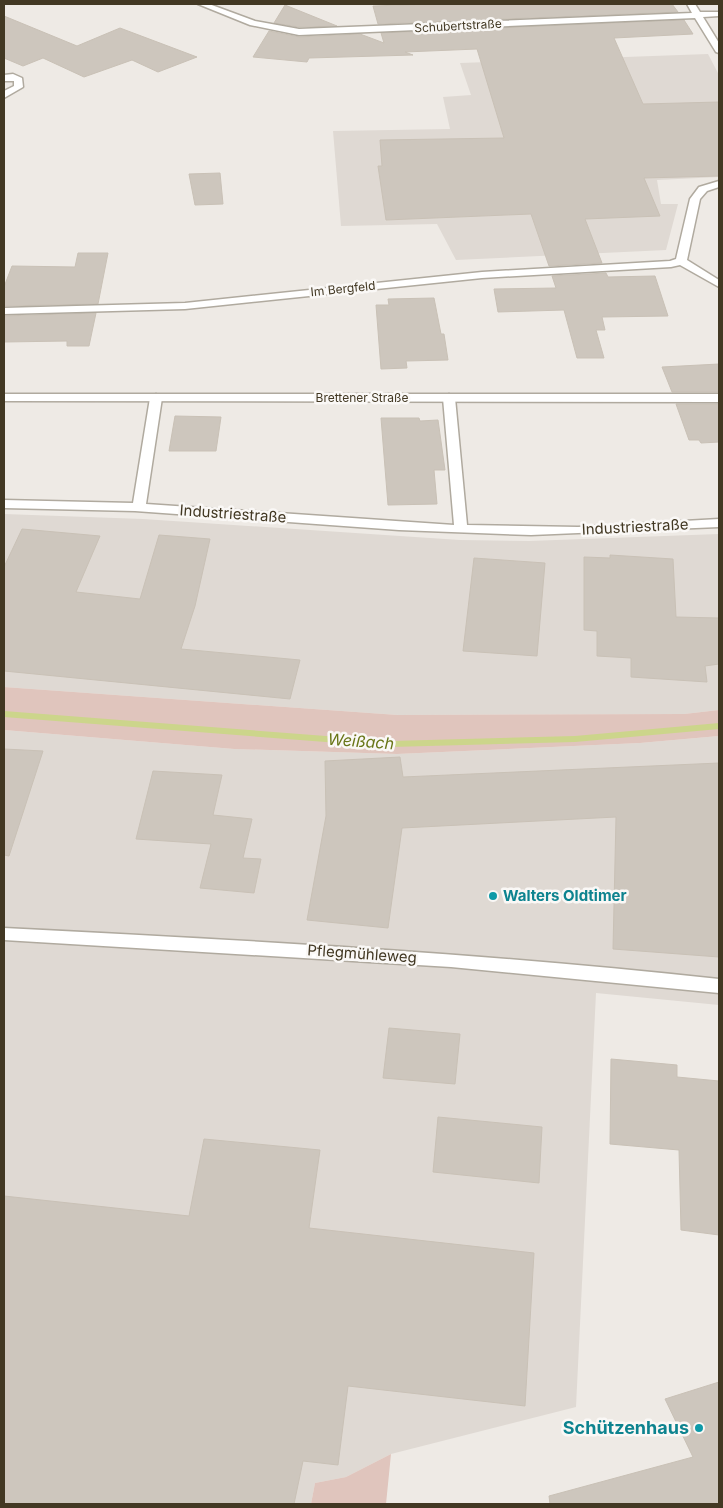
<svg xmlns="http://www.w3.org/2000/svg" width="723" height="1508" viewBox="0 0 723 1508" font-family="Inter,sans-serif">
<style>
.built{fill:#dfd9d3}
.green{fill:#e0c5bd}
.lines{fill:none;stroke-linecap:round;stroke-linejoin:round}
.stream{fill:#ccd58b;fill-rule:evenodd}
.building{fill:#cdc6bd;stroke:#c9c1b6}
.minor-casing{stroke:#b0aa9f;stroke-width:3}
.tertiary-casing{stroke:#b0aa9f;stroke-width:3}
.minor{fill:#fff;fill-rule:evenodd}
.tertiary{fill:#fff;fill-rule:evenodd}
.culture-dot{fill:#0f9aa8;stroke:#faf8f6;stroke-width:2}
.labels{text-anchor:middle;stroke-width:5;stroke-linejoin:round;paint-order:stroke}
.far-street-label{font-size:12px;fill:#423823;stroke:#faf8f6}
.street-label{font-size:15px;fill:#423823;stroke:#faf8f6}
.culture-label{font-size:15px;font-weight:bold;fill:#0d838f;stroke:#faf8f6;text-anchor:start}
.water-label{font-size:16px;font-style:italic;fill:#697618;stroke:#faf8f6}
.near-culture-label{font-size:18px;font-weight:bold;fill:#0d838f;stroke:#faf8f6;text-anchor:end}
</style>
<rect width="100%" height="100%" fill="#eeeae5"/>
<g class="built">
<polygon points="708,54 719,75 719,177 657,180 661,204 678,204 666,250 456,260 437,224 341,226 333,131 450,129 443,97 471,95 460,63"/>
<polygon points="4,514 143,519 460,540 529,541 719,534 719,710 684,714 398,715 4,687"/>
<polygon points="4,730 234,749 397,754 640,743 719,736 719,1005 596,993 576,1407 391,1454 346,1477 315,1483 311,1504 4,1504"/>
</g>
<g class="green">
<polygon points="4,687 398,715 684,714 719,710 719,736 640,743 397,754 234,749 4,730"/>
<polygon points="391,1454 386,1504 311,1504 315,1483 346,1477"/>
</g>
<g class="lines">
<polygon class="stream" points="4,711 391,741 575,736 719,723 719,729 575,742 391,747 4,717"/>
</g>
<g class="building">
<polygon points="429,4 672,4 678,12 378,24 373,6"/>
<polygon points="285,5 337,26 299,27 274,23"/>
<polygon points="4,16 77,46 120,28 197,57 158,72 132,60 84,77 43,58 23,66 4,58"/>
<polygon points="684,20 693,34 614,38 643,104 719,102 719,176 644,178 660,216 585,219 602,263 549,266 531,214 386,220 378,166 382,166 380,140 504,138 477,49 405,52 413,55 309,58 307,62 253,57 269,31 299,37 360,34 384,43 381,33"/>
<polygon points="220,173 223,204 195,205 189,174"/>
<polygon points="78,253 108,253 98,304 4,306 4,287 12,266 75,267"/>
<polygon points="606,273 608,277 655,276 668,316 602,317 605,330 596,330 604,358 577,358 564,310 498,312 494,289 556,288 552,276"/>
<polygon points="434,298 441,334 444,334 448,360 406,361 407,368 381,369 376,305 389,305 388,299"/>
<polygon points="96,313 89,346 67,346 67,341 4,342 4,316"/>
<polygon points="719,364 719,392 672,392 662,367"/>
<polygon points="676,404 719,404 719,442 701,443 699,440 689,440"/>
<polygon points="175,416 221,417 216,451 169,451"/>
<polygon points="381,418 419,418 420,421 438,420 445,470 434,470 437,504 388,505"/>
<polygon points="22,529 100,536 76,592 140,599 159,535 210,539 195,606 181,649 300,660 290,699 4,671 4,567"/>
<polygon points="610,555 673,559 676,617 719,618 719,664 705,666 707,682 631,677 631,658 597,656 597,631 584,630 584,557 610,558"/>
<polygon points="474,558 545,563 537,656 463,651"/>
<polygon points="4,749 43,751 9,856 4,855"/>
<polygon points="400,757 403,777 719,763 719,957 613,949 616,817 402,828 388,928 307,920 326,816 325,761"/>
<polygon points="153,771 222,775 213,815 252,819 243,858 261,859 254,893 200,888 211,844 136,839"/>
<polygon points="389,1028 460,1034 455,1084 383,1078"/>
<polygon points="611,1059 677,1065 677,1077 719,1081 719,1235 681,1230 679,1150 610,1144"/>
<polygon points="438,1117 542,1127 539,1183 433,1172"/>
<polygon points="204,1139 320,1150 309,1228 534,1253 525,1406 348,1386 338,1465 303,1461 294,1504 4,1504 4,1196 189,1216"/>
<polygon points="719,1382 719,1504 550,1504 549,1496 693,1457 665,1399"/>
</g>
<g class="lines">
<g class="minor-casing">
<g id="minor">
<polygon points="198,4 209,4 255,21 299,29 692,13 687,4 695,4 700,12 719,12 719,16 703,17 719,43 719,53 716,52 695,18 299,35 250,25"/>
<polygon points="13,74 22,78 23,87 4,98 4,91 14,86 14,81 4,81 4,75"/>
<polygon points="719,181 719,187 707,191 700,199 687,260 719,280 719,287 680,265 671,267 482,278 185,309 4,314 4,308 185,303 482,272 670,261 676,259 690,199 699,187"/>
<polygon points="156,394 162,398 146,504 454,525 443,398 449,394 455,398 467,525 578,527 719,519 719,527 531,535 399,530 135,511 4,508 4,500 133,503 150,398"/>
<path d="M 4,928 C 243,940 481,953 719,979 L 719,993 L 451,967 L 4,940 Z"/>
</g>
</g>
<g class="tertiary-casing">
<polygon id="tertiary" points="719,394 719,402 4,401 4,394"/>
</g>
<use href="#minor" class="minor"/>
<use href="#tertiary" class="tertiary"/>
</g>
<g class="culture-dot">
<circle cx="493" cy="896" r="5"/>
<circle cx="699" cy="1428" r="5"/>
</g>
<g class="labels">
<g class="far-street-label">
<text transform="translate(458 26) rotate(-3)" y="4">Schubertstraße</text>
<text transform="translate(343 289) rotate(-6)" y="4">Im Bergfeld</text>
<text x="362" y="402">Brettener Straße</text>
</g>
<g class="street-label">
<text transform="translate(233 514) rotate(4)" y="5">Industriestraße</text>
<text transform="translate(635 527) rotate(-3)" y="5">Industriestraße</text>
<text transform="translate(362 954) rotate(4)" y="5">Pflegmühleweg</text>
</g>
<g class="culture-label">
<text x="503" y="901">Walters Oldtimer</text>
</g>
<g class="water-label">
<text transform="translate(361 741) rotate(4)" y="6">Weißach</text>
</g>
<g class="near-culture-label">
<text x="689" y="1434">Schützenhaus</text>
</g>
</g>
<rect width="723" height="1508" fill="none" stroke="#423823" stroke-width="10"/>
</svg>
